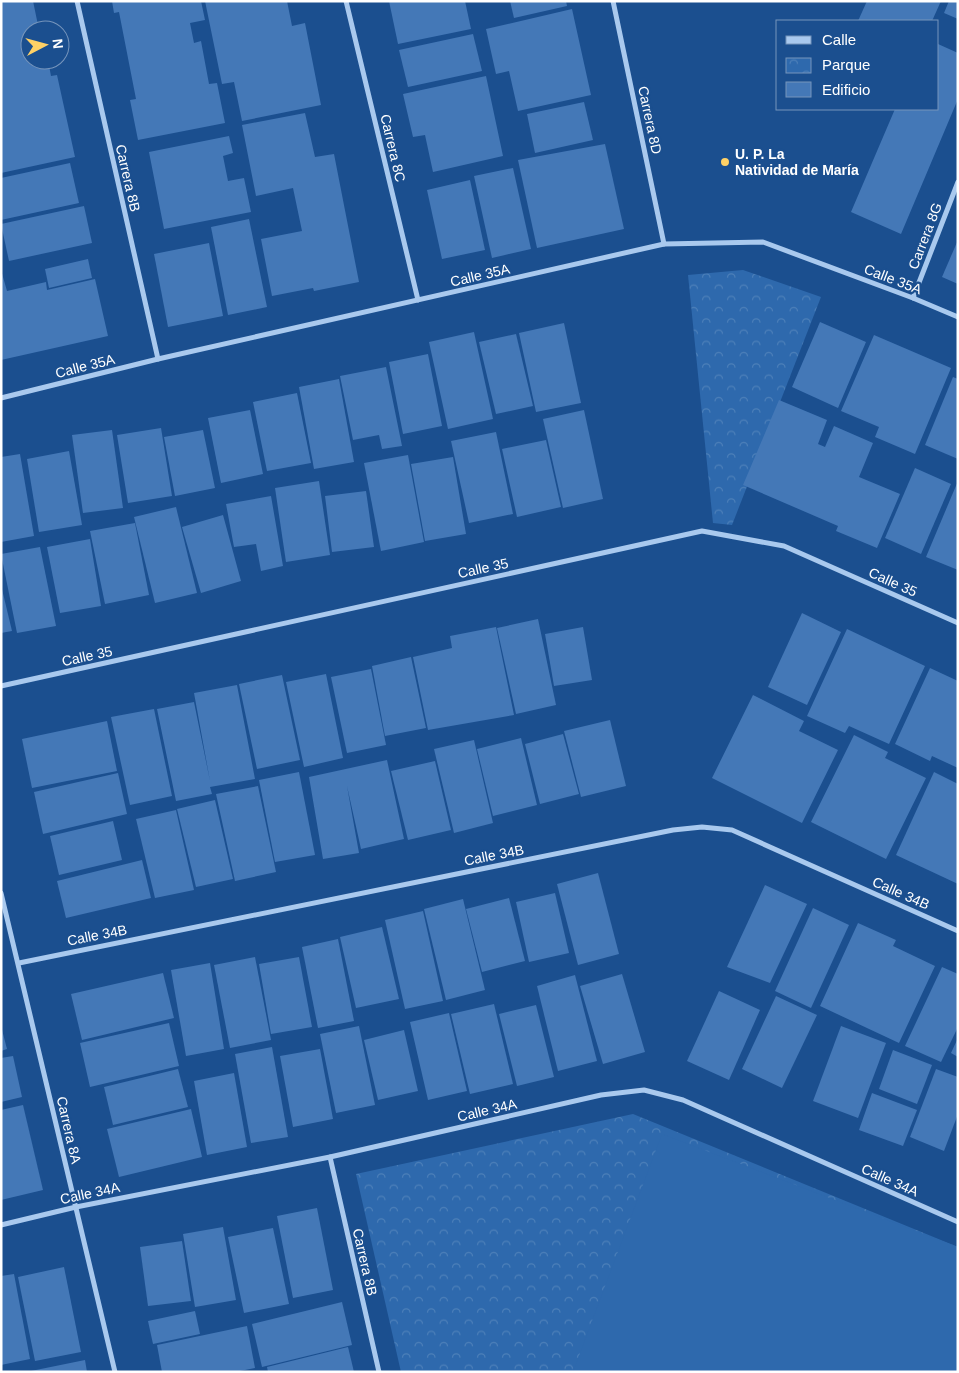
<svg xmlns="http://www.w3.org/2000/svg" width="959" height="1373" viewBox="0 0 959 1373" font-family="Arial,sans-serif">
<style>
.park{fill:url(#park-crowns)}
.pitch{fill:#2e69ad}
.building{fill:#4478b7}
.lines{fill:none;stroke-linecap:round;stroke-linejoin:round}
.street{stroke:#a9c9ee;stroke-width:5}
.poi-dot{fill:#ffd166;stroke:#1b4f8f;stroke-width:2}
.labels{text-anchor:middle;stroke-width:4.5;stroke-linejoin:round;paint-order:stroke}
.street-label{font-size:14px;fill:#fff;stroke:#1b4f8f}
.poi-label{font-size:14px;font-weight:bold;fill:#fff;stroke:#1b4f8f;text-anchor:start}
</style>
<defs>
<pattern id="park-crowns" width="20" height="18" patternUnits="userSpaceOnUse" patternTransform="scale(1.25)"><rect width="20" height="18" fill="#2e69ad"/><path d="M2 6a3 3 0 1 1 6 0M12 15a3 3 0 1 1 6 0" fill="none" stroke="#4d80b9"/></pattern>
</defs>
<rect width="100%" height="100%" fill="#1b4f8f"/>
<g class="park">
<polygon points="743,270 821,297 732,525 713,523 688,275"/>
<polygon points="633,1114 958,1247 958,1372 401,1372 356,1174"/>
</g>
<polygon class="pitch" points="662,1134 958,1247 958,1372 573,1372"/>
<g class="building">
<polygon points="1,1 33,1 39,30 30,30 30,60 48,60 51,76 57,75 75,157 1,173"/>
<polygon points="112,1 201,1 205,20 190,23 194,43 201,41 209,84 217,83 225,123 138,140 130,100 136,99 119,12 114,13"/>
<polygon points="205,1 287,1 292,26 305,23 321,105 242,121 234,82 222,84"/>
<polygon points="389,1 465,1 471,29 398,44"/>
<polygon points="510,1 566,1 567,6 514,18"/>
<polygon points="867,1 941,1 932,21 858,21"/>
<polygon points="949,1 958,1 958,19 944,13"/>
<polygon points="572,9 591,95 518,111 509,71 496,74 486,29"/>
<polygon points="473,34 482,71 408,87 399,50"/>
<polygon points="938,44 958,53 958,99 901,234 851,212 895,109 938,109"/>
<polygon points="486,76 503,156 433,172 425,135 413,137 403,94"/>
<polygon points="584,102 593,140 535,153 527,114"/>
<polygon points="305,113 315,157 334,154 359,282 314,291 313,288 272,296 261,239 302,231 293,188 256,196 242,125"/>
<polygon points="229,136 233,153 223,156 228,181 244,178 251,212 164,229 149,152"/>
<polygon points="605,144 624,229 537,248 518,160"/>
<polygon points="70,163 79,203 1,220 1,178"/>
<polygon points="513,168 531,249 492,258 474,176"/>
<polygon points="470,180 485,250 442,259 427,190"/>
<polygon points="84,206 92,243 9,261 1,224"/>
<polygon points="249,219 267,307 228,315 211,227"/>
<polygon points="958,240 958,284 942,277"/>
<polygon points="209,243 223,316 168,327 154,254"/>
<polygon points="88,259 92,278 49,288 45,269"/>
<polygon points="1,270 7,291 46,282 47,290 95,279 108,336 1,360"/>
<polygon points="820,322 866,342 838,408 792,387"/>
<polygon points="564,323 581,403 536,412 519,333"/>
<polygon points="474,332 493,419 448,429 429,342"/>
<polygon points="516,334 533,406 496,414 479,342"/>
<polygon points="874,335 951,368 915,454 875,437 879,427 841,411"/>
<polygon points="428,354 442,426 403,434 389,362"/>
<polygon points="386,367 402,446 382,449 379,435 353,440 340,376"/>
<polygon points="953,377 958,379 958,459 925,445"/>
<polygon points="339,379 354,462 314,469 299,387"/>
<polygon points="297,393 311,463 267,471 253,402"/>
<polygon points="779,400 827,420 818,444 825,447 834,426 873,443 859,477 900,494 877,548 836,531 838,526 743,485"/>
<polygon points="250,410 263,474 221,483 208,418"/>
<polygon points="584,410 603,499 563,508 543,419"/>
<polygon points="161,428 172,496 128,503 117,435"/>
<polygon points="112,430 123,508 83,513 72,435"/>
<polygon points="203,430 215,488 175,496 164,437"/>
<polygon points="496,432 513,514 469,523 451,441"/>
<polygon points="546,440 561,507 517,517 502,449"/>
<polygon points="69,451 82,525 39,532 27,459"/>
<polygon points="20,454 34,536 1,542 1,457"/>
<polygon points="408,455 424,542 381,551 364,463"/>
<polygon points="453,457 466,534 425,541 411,464"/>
<polygon points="915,468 951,484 921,554 885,538"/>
<polygon points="319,481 330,555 286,562 275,488"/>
<polygon points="958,481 958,570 926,557"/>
<polygon points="366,491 374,547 332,552 325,496"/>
<polygon points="271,496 283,566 261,571 256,544 234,547 226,504"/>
<polygon points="176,507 197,593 155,603 134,517"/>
<polygon points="223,515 241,581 201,593 182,527"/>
<polygon points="135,523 149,595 105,604 90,531"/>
<polygon points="90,539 101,606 60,613 47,547"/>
<polygon points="40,547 56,626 17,633 1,554"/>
<polygon points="1,585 12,631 1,633"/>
<polygon points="802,613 841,632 807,705 768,687"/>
<polygon points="538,619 556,705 516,714 497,628"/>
<polygon points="496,627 514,715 428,730 413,657 452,648 450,636"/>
<polygon points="583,627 592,680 554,686 545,634"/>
<polygon points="847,629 925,666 889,744 849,726 845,733 807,716"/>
<polygon points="411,657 426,728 385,736 372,666"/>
<polygon points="930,668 958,681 958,768 932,756 930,761 895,744"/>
<polygon points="371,669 386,745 347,753 331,677"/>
<polygon points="326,674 343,758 304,767 286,682"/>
<polygon points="282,675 300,760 257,769 239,684"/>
<polygon points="237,685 255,779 210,787 212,794 176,801 157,709 194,702 210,781 194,693"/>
<polygon points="753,695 804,721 799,731 838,750 802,823 712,778"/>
<polygon points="154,709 172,796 130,805 111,717"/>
<polygon points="610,720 626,786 581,797 564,731"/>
<polygon points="107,721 117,771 32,788 22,739"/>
<polygon points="563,734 579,794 540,804 525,744"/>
<polygon points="854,735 888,752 885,758 926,778 886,859 811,822"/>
<polygon points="521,738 537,805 493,816 477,749"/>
<polygon points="474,740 493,823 454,833 434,749"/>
<polygon points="387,760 404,839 361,849 347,786 359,853 323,859 309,777"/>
<polygon points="435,761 451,830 408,840 391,771"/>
<polygon points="299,772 315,855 275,862 259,780"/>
<polygon points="934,772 958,784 958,884 896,855"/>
<polygon points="118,773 127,814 43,834 34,792"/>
<polygon points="258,786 276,872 235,881 216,794"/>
<polygon points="215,800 233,879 196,887 177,809"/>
<polygon points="176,810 194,890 155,898 136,819"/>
<polygon points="113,821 122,860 59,875 50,836"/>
<polygon points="142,860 151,898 66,918 57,881"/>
<polygon points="598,873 619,954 578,965 557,884"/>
<polygon points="765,885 807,904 770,983 727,967"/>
<polygon points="555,893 569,953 529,962 516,902"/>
<polygon points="509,898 525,961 482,972 466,909"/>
<polygon points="463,899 485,990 446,1000 424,909"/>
<polygon points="813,908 849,925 811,1008 775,991"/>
<polygon points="423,911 443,1001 405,1009 385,920"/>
<polygon points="858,923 896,940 893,946 935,966 899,1043 820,1006"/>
<polygon points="382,927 399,999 356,1008 340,937"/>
<polygon points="338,939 354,1021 318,1028 302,947"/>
<polygon points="255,957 271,1040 230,1048 214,965"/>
<polygon points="299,957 312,1027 271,1034 259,964"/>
<polygon points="210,963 224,1049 186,1056 171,970"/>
<polygon points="942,967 958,974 958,1027 941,1062 905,1046"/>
<polygon points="163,973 174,1018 82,1040 71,994"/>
<polygon points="622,974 645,1052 603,1064 580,986"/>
<polygon points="575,975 597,1061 558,1071 537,986"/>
<polygon points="719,991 760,1010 729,1080 687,1061"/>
<polygon points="776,996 817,1015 782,1088 742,1069"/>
<polygon points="494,1004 513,1084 470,1094 451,1014"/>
<polygon points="536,1005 554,1077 517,1086 499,1014"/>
<polygon points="449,1013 467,1091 428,1100 410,1022"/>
<polygon points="169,1023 179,1066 90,1087 80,1043"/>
<polygon points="1,1026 7,1049 1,1051"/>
<polygon points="359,1026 375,1105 336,1113 320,1034"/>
<polygon points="841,1026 886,1043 858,1118 813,1101"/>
<polygon points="404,1030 418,1091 378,1100 364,1040"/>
<polygon points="958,1038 958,1057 951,1053"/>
<polygon points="272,1047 288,1137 251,1143 235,1054"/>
<polygon points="320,1049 333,1119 293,1127 280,1056"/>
<polygon points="893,1050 932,1065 917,1104 879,1089"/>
<polygon points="13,1056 22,1097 1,1102 1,1058"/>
<polygon points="178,1069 188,1107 113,1125 104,1087"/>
<polygon points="936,1069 958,1077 958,1114 944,1151 910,1137"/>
<polygon points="234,1073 247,1147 207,1155 194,1081"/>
<polygon points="872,1093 917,1110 903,1146 859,1130"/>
<polygon points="23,1105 43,1190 1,1200 1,1110"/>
<polygon points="191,1109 202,1157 119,1177 107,1129"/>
<polygon points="317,1208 333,1290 293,1298 277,1216"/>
<polygon points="223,1227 236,1300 195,1307 183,1234"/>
<polygon points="273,1228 289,1304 244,1313 228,1237"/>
<polygon points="182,1241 191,1301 148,1306 140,1247"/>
<polygon points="64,1267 81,1352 35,1361 18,1277"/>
<polygon points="14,1274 30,1359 1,1365 1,1276"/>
<polygon points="342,1302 352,1345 262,1367 252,1324"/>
<polygon points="195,1311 200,1334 153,1344 148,1321"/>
<polygon points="247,1326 255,1368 235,1372 162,1372 157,1345"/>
<polygon points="348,1347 354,1372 268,1372 267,1367"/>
<polygon points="85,1360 87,1372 31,1372 31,1371"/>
</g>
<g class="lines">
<g class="street">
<polyline points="77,1 158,359"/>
<polyline points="346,1 418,300"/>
<polyline points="613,1 664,244"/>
<polyline points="913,298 958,182"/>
<polyline points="1,398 158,359 664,244 763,242 913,298 958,317"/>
<polyline points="1,686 702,531 784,546 958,623"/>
<polyline points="1,893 115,1372"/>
<polyline points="19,963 673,830 702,827 732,830 958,931"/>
<polyline points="330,1157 379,1372"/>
<polyline points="1,1225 76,1207 330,1157 601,1095 644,1090 683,1100 958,1222"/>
</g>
</g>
<circle class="poi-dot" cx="725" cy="162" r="5"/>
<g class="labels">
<g class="street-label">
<text transform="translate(650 120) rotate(78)" y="5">Carrera 8D</text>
<text transform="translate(393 148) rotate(77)" y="5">Carrera 8C</text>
<text transform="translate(128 178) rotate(77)" y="5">Carrera 8B</text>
<text transform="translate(925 236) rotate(-69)" y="5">Carrera 8G</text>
<text transform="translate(480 275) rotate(-13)" y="5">Calle 35A</text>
<text transform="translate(893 279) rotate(21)" y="5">Calle 35A</text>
<text transform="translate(85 366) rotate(-14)" y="5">Calle 35A</text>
<text transform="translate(483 568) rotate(-12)" y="5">Calle 35</text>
<text transform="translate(893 582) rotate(24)" y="5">Calle 35</text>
<text transform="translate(87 656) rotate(-12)" y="5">Calle 35</text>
<text transform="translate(494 855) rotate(-11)" y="5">Calle 34B</text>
<text transform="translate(901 893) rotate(24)" y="5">Calle 34B</text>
<text transform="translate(97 935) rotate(-11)" y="5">Calle 34B</text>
<text transform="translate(487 1110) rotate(-13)" y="5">Calle 34A</text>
<text transform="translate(69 1130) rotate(77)" y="5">Carrera 8A</text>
<text transform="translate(890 1180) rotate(24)" y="5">Calle 34A</text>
<text transform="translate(90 1193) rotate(-12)" y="5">Calle 34A</text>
<text transform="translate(365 1262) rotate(77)" y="5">Carrera 8B</text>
</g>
<g class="poi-label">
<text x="735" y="159">U. P. La<tspan x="735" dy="16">Natividad de María</tspan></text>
</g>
</g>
<rect width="959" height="1373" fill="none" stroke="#ffffff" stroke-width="5"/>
<rect x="776" y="20" width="162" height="90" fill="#1b4f8f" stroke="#7695bc"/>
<rect x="786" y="36" width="25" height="8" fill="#a9c9ee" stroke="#7695bc"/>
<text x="822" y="45" font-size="15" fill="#ffffff">Calle</text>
<rect x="786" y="58" width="25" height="15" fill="url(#park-crowns)" stroke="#7695bc"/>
<text x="822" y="70" font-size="15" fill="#ffffff">Parque</text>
<rect x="786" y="82" width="25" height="15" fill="#4478b7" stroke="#7695bc"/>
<text x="822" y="95" font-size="15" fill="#ffffff">Edificio</text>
<g transform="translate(45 45) rotate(84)"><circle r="24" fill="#1b4f8f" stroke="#7695bc"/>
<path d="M0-4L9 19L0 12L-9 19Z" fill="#ffd166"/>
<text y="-8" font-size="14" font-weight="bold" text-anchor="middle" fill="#ffffff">N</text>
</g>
</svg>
